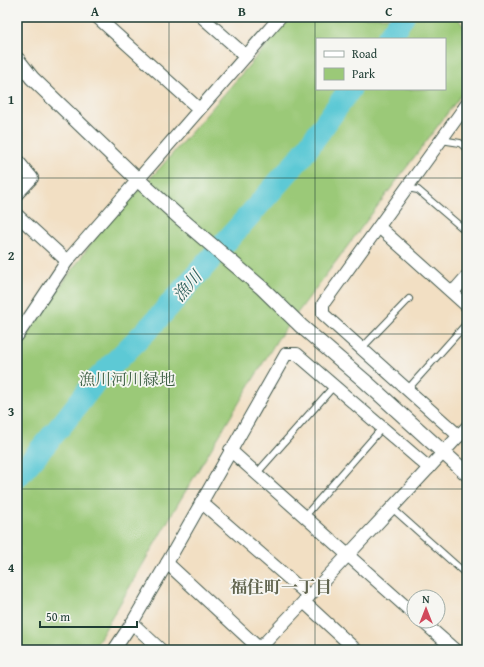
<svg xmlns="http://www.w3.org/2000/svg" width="484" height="667" viewBox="0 0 484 667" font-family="'Gentium Book Plus','Noto Serif JP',serif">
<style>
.green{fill:#9bc978;stroke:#5d8356;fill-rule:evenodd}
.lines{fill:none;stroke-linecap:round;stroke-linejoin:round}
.river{stroke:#5dc9d5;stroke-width:23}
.service-casing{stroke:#3f5549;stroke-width:8}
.minor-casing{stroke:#3f5549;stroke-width:14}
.tertiary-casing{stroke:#3f5549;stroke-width:16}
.service{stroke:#fff;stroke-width:6}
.minor{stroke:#fff;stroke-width:12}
.tertiary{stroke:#fff;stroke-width:14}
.grid{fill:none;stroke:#1f3d34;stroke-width:1;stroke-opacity:0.55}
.labels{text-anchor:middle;stroke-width:3.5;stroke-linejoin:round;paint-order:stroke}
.park-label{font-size:16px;fill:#3e6045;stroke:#f6f6f2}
.water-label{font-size:17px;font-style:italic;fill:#2e605c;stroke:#f6f6f2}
.neighbourhood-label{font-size:17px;font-weight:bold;fill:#60644e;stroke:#f6f6f2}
.neatline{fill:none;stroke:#1f3d34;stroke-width:1.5}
.grid-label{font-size:13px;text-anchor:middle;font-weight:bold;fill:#1f3d34}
</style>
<rect width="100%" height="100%" fill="#f6f6f2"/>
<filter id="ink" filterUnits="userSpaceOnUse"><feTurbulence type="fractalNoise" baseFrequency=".025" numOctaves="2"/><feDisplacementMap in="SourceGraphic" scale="8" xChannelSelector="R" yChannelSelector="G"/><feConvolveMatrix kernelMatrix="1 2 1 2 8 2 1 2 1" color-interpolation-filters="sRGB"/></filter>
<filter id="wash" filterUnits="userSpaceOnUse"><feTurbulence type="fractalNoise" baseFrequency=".012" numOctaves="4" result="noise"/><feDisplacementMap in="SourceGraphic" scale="16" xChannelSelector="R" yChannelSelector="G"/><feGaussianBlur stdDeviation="0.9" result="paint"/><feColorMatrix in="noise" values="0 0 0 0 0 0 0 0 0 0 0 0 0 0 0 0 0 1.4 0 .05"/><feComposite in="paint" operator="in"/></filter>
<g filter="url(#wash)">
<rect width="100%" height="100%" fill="#f2dfc3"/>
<path class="green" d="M 291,17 L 457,17 L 467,31 L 467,87 L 277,340 L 179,502 L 93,650 L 17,650 L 17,348 L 104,225 L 160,168 ZM 317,39 L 445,39 L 445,89 L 317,89 Z"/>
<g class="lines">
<g class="river">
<polyline points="387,39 403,17"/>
<polyline points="17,477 64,422 95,382 152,325 301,157 350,89"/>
</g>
</g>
</g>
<g filter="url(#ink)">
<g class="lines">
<g class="service-casing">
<g id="service">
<polyline points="441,140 460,143 467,149"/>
<polyline points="407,188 418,190 467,232"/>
<polyline points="361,349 409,299"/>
<polyline points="407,390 467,323"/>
<polyline points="257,473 334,386"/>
<polyline points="392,508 467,575"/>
<polyline points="305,516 382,428"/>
</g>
</g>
<g class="minor-casing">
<g id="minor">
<polyline points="97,17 199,109"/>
<polyline points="202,17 246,56"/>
<polyline points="17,160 32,178 17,194"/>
<polyline points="17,215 67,261"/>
<polyline points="379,227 467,306"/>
<polyline points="453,292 467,276"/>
<polyline points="17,336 67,261 280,17"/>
<polyline points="459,436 323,314 323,304 467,104"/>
<polyline points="230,450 414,614"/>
<polyline points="201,502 309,596"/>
<polyline points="167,563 261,650"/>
<polyline points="304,602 356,650"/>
<polyline points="422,621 455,650"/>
<polyline points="132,623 161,650"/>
<polyline points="114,650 132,623 167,563 286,354 297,354 429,468"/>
<polyline points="258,650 348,555 467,427"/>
</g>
</g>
<g class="tertiary-casing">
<polyline id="tertiary" points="17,59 32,78 137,179 180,218 262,288 301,326 366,382 467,474"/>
</g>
<use href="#service" class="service"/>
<use href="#minor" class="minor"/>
<use href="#tertiary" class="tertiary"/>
</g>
</g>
<path class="grid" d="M 169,17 L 169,650M 315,17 L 315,650M 17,178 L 467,178M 17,334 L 467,334M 17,489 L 467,489"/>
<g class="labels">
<g class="park-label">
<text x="127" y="385">漁川河川緑地</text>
</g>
<g class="water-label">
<text transform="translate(187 286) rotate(-49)" y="6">漁川</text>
</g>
<g class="neighbourhood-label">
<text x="281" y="593">福住町一丁目</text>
</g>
</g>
<rect width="484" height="667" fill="none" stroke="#f6f6f2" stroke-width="44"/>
<rect x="316" y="38" width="130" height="52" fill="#f6f6f2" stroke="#a0aca6"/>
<rect x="324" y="51" width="20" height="6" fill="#ffffff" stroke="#a0aca6"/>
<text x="352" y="58" font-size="12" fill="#1f3d34">Road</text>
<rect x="324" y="68" width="20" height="12" fill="#9bc978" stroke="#a0aca6"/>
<text x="352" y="78" font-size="12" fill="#1f3d34">Park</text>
<g transform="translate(426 609)"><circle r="19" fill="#f6f6f2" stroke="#a0aca6"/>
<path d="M0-3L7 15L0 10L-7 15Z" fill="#d1495b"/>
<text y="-6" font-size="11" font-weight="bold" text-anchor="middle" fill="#1f3d34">N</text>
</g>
<path d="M40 621v6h97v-6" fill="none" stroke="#1f3d34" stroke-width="2"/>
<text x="46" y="621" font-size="12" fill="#1f3d34" stroke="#f6f6f2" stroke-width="3" paint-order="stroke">50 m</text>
<rect x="22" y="22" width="440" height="623" class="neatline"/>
<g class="grid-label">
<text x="95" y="16">A</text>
<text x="242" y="16">B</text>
<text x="389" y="16">C</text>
<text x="11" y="104">1</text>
<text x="11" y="260">2</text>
<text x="11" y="416">3</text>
<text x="11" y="572">4</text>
</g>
</svg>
